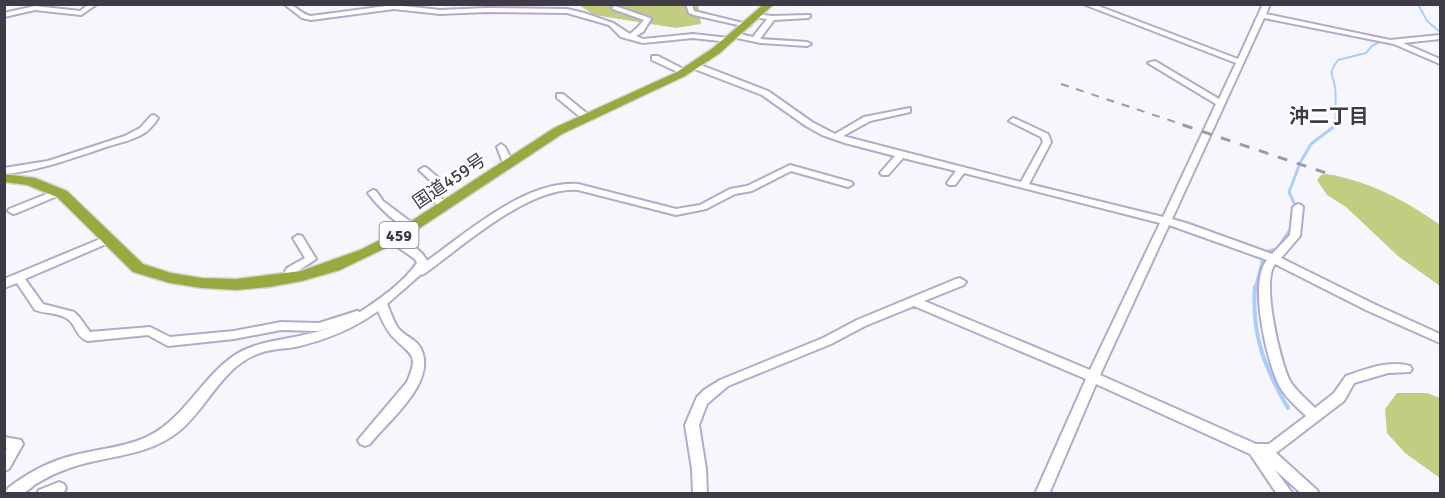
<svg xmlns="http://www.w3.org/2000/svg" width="1445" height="498" viewBox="0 0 1445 498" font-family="Signika,'Noto Sans JP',sans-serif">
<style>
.forest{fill:#c3cd81}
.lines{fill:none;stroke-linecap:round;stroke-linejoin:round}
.stream-far2{stroke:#a8cfff;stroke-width:2}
.stream-far1{stroke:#a8cfff;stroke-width:3}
.stream{stroke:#a8cfff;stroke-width:4}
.minor-casing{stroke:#b3aacb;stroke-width:4}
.highway-casing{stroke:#d5d4d7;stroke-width:3}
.minor{fill:#fff;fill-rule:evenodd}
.highway{fill:#98aa3f;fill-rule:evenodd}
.rail-far1{stroke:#9d9aa5;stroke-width:2;stroke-dasharray:8 8;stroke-linecap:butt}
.rail{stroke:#9d9aa5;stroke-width:3;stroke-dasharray:10 10;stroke-linecap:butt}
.labels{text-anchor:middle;stroke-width:5;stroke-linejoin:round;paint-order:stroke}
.shield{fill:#fff;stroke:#78757f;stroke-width:1.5}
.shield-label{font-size:16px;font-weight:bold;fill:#3e3a48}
.street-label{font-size:18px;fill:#3e3a48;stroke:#fff}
.neighbourhood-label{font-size:20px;font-weight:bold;fill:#3e3a48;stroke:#fff}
</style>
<rect width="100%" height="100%" fill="#f8f6fd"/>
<g class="forest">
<polygon points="579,5 698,5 701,24 676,28 594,15"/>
<path d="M 1326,174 C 1367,180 1407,201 1440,225 L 1440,286 L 1398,256 L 1346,207 L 1327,195 L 1317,180 L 1321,175 Z"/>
<polygon points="1397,393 1427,393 1440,398 1440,478 1405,453 1387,433 1385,409"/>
</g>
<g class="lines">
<g class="stream-far2">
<polyline points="1418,4 1427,21 1440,32"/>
<path d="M 1335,126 C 1336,123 1336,92 1335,87 C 1332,72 1328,74 1338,60 L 1366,53 L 1372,46 L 1383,40 L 1440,35"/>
</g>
<g class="stream-far1">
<polyline points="1294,210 1295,205 1289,192 1300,163 1311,144 1336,125"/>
<polyline points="1268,251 1277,249 1291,228"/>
<polyline points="1255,289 1263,258"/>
</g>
<path class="stream" d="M 1255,287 C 1251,334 1265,369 1288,408"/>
<g class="minor-casing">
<g id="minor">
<polygon points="89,4 97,4 81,15 35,10 4,17 4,13 35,6 80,11"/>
<path d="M 284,4 C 297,4 299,14 311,16 L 394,5 L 440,10 L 487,8 L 567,9 L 584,13 L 613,23 L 630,34 L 637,28 L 644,20 L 613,9 L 612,8 L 615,6 L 650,18 L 651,19 L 643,32 L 636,36 L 643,39 L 693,34 L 729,38 L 733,40 L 729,42 L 693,38 L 643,43 L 621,37 L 609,25 L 567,13 L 487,12 L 440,14 L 394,9 L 311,20 L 302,18 Z"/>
<polygon points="686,4 692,4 694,11 698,12 751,25 747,27 694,15 689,13"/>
<path d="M 1083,4 L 1093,4 L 1238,59 L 1263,4 L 1270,4 L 1266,14 L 1390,40 L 1440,35 L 1440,39 L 1403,43 L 1440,59 L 1440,64 L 1394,44 L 1264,18 L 1172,219 L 1189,224 L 1272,254 L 1290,235 L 1293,207 L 1298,204 L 1301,205 L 1303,207 L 1300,236 L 1281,258 L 1374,304 L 1440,334 L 1440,343 L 1366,310 L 1275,264 C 1261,281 1280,362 1290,381 C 1296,391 1307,400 1315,408 L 1334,393 L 1346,376 C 1366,369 1389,360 1410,366 L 1412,369 L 1410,372 L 1388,373 L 1354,383 L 1344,401 L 1276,453 L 1317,490 L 1319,494 L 1302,494 L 1275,470 L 1293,494 L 1277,494 L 1250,454 L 1096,384 L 1049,494 L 1035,494 L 1086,379 L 914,306 L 865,326 L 831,344 L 728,386 L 707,404 L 699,425 L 706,469 L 707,494 L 693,494 L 692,469 L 685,425 L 697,397 L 704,390 L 720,380 L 823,338 L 857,320 L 956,279 L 960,278 L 966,282 L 964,285 L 924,301 L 1090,370 L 1160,223 L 964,173 L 955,185 L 949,185 L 947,183 L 956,171 L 903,158 L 888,175 L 882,175 L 880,173 L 895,156 L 845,143 L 822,135 L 806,126 L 762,95 L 692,68 L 692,64 L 698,64 L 768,91 L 812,122 L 835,134 L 864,117 L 910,108 L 910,112 L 870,121 L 843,136 L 1021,182 L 1043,142 L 1041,137 L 1009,121 L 1013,118 L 1016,119 L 1048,134 L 1051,142 L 1029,184 L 1163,217 L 1216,104 L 1148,63 L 1155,61 L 1219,99 L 1236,63 ZM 1169,225 L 1267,260 C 1248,281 1267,364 1280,387 C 1286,398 1297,407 1306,416 L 1269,444 L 1256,444 L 1100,375 Z"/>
<polygon points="757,14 772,16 810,15 810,17 808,18 774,20 760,39 807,42 811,44 807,46 761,43 732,37 731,35 735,33 753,37 767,19 755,17 755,15"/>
<polygon points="652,56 658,56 689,72 685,74 682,74 652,60"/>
<polygon points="557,94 563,94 590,116 590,120 584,120 557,98"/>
<path d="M 154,115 L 158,118 C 155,123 151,128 146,132 C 133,141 117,143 103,148 C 70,159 39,171 4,174 L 4,168 L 48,161 L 125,136 L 140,128 L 151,116 Z"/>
<polygon points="501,144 505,147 513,163 511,165 508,166 503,163 497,147"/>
<path d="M 790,165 L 851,182 L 853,184 L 848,187 L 791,171 L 752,191 L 735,194 L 706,209 L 676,215 L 578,190 C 529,186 463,246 424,274 L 420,275 L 387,304 C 391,312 393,322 399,329 C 405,336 415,339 420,347 C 439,381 389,420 370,444 L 365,446 L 360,444 L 358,440 L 407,382 C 420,353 410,355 393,337 C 386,330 382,320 378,311 C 353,329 326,340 295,347 C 283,349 267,349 255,355 C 221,369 206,410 178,432 C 145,458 104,455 67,469 C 55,473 44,479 34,485 C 31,488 26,492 23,493 C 18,495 10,494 4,494 C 7,487 15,483 21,479 C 40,466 62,457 84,453 C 102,449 120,447 137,441 C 182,426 198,380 235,355 C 260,338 301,340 331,327 L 319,331 L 281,330 L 234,339 L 168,346 L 148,335 L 88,341 C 76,337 77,327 69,320 C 60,312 45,314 35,310 L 17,283 L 4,288 L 4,279 L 105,237 L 113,237 L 114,239 L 113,241 L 25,279 L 43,304 L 74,312 L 79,317 L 90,332 L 150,327 L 170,337 L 234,331 L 281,322 L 319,323 L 357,311 L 360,312 C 380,299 403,283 417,263 L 415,259 L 389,241 L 388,239 L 389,237 C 401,235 423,251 427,261 C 467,232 526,180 578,184 L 676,209 L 700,205 L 730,189 L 747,186 Z"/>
<polygon points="424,167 427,168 442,181 441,198 449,206 447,208 441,208 431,199 432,182 419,170"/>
<polygon points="59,189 62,190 64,192 62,194 17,213 13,214 8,211 9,209"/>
<path d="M 373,190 L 376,191 L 383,201 L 415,225 L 416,227 L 415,229 C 401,231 376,204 368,193 Z"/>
<polygon points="298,235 302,236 316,259 295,273 291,281 283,281 282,278 287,268 305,258 293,238"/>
<polygon points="4,437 21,440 23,444 9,469 4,471 4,452 7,448 4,448"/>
<polygon points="59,482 64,484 66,488 64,492 37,494 39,490"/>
</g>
</g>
<g class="highway-casing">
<polygon id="highway" points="764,4 774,4 720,53 685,76 562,134 400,241 340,270 302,281 269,287 236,290 202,288 170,283 133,272 57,197 27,185 4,182 4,174 35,178 67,191 143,264 171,273 202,278 236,279 301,271 360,250 390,235 554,128 677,72 713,48"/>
</g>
<use href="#minor" class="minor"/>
<use href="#highway" class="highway"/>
<polyline class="rail-far1" points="1061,84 1187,126"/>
<polyline class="rail" points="1183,125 1335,176"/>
</g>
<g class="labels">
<rect class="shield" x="379.5" y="222" width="39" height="26" rx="4.5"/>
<g class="shield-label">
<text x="399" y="241">459</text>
</g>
<g class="street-label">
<text transform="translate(449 181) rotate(-34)" y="6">国道459号</text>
</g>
<g class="neighbourhood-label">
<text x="1329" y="123">沖二丁目</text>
</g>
</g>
<rect width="1445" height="498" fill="none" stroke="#3e3a48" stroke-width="12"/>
</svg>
